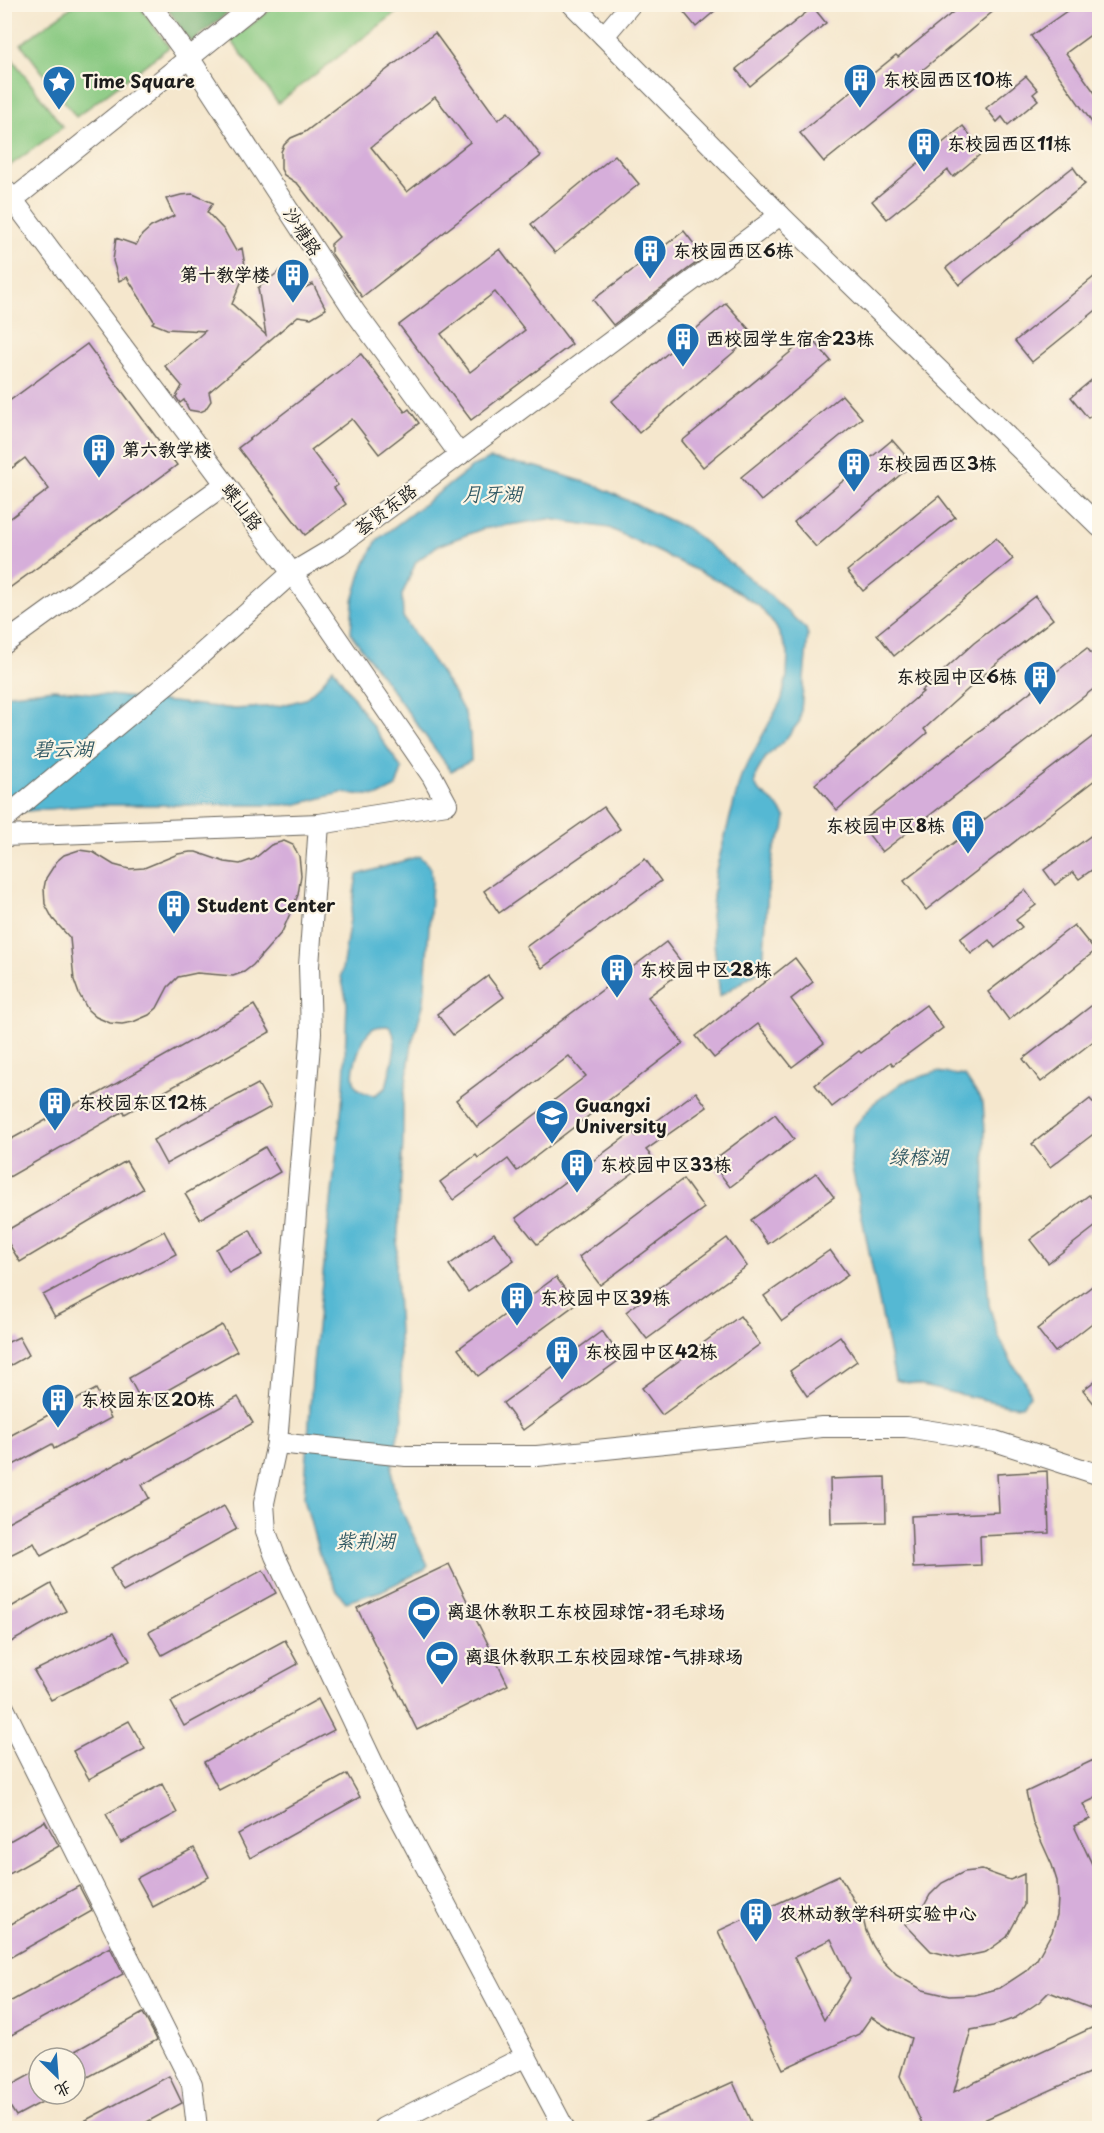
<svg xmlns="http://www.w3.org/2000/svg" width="1104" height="2133" viewBox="0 0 1104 2133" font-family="'Playpen Sans','LXGW WenKai TC',sans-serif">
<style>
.green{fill:#88c981;stroke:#52724e;stroke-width:1.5}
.forest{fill:#6ead6f;stroke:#456446;stroke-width:1.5}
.water{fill:#54b8d3;stroke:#386a78;stroke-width:1.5;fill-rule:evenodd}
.building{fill:#d6aeda;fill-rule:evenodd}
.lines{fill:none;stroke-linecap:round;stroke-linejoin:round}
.minor-casing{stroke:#68635a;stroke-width:22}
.minor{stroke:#fff;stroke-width:20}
.labels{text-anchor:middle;stroke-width:4.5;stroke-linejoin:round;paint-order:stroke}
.poi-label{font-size:18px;font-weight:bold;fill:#1c1c1c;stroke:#fcf5e5;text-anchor:start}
.street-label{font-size:18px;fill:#1c1c1c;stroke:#fcf5e5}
.water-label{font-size:20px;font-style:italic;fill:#325a65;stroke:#fcf5e5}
</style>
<rect width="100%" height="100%" fill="#fcf5e5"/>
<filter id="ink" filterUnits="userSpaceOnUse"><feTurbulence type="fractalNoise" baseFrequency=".0167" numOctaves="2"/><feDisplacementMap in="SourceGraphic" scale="12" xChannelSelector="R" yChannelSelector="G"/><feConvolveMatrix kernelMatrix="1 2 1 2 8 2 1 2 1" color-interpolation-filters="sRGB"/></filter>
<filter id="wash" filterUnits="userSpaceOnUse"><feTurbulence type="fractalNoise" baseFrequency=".008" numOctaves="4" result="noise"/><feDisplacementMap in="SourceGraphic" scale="24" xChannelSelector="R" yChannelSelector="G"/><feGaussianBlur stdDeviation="1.35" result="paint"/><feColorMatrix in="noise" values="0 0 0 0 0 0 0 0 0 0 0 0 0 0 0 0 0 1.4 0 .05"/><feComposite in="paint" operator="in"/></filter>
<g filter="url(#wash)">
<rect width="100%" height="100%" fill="#f5e7cd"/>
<g class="green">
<polygon points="138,4 169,47 76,117 21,44 74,5"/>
<polygon points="277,5 277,4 406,5 278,103 231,40"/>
<polygon points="8,53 63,127 8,167 4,162 4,56"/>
</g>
<polygon class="forest" points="165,5 237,5 191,43"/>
<g class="water">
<polygon points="490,459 537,467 597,486 688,529 764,590 806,629 808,635 800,721 784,741 766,757 756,774 755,783 758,790 778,806 786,818 784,830 774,849 768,888 763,968 720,996 711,916 716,870 741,776 782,699 787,676 788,653 776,627 759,606 727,585 609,528 549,519 482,529 437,546 416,562 402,595 403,617 452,690 465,714 470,734 471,761 451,771 351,634 353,601 362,570 377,540 475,465"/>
<polygon points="333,668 402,769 396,787 378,796 341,793 294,805 94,805 5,813 4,695 54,689 235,709 279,706 305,699 321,684"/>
<path d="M 419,856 L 431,868 L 432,882 L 424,1002 L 412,1043 L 403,1103 L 403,1142 L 396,1270 L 403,1418 C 398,1434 391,1460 392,1478 C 395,1502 417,1542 428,1565 L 424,1570 L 381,1591 L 346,1602 L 337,1591 L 319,1554 L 304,1498 L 313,1363 L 344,1086 L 347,1003 L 341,976 L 357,875 ZM 388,1026 C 403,1038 389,1071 386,1088 L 375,1095 C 367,1094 358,1092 355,1084 C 349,1072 362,1034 374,1028 C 378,1026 383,1026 388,1026 Z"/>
<polygon points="937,1072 965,1076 983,1103 985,1132 984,1231 989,1305 998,1335 1011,1361 1026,1383 1030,1395 1022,1406 1008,1405 895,1380 851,1163 853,1128 874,1103 903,1082"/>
</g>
<g id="blocks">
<g class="building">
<polygon points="688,4 723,4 696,27 682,10"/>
<polygon points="963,4 1002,4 914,77 920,85 824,162 800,133 896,55 898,57"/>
<polygon points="1077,4 1100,4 1100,28 1066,53 1100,100 1100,134 1031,36"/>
<polygon points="813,7 826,23 750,86 736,69"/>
<path d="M 435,33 L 498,120 L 508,112 L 541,156 L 362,297 L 331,253 L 331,244 L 339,237 L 298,184 L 284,175 L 281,169 L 281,152 L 284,145 L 291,138 L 305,132 ZM 435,97 L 470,142 L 407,192 L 371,147 Z"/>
<polygon points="1026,76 1038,90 1033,94 1038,100 1008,125 1002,117 997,122 986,108"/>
<polygon points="963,126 983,152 953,177 948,170 887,219 872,201"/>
<polygon points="615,155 639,184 555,253 531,224"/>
<polygon points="1073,167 1085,184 959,285 946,268"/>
<polygon points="193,194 213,203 207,212 224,230 236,251 242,248 245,266 245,273 232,304 266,335 258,288 286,266 304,288 313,284 326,309 311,318 298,316 209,392 211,401 205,410 200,412 189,410 184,400 180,403 176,397 182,386 165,366 205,331 167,329 152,323 154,321 127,277 119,281 113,261 116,238 136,245 142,235 151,227 174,216 166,199 181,195"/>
<polygon points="684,231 704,257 613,325 593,300"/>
<path d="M 500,249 L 572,344 L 471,420 L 399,325 ZM 495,292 L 525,330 L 470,372 L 441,334 Z"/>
<polygon points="1100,272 1100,307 1032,362 1015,341"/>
<polygon points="726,303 754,335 639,433 612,401"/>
<polygon points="810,336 831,361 703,467 682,441"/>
<polygon points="87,344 177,465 4,592 4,523 49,489 25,458 12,468 4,458 4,405"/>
<polygon points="361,354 405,412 409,409 419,423 379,454 352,419 311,450 338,485 334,488 346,504 305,535 238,448"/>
<polygon points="1100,373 1100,408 1088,418 1071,397"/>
<polygon points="842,395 862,418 761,501 741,477"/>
<polygon points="892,440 913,464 816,547 794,522"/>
<polygon points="939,496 955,517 863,591 847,571"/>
<polygon points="996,538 1013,559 894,656 877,634"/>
<polygon points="1035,596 1053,619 996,664 924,729 927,733 837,810 815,784 923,692 921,691 974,643"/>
<polygon points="1087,648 1100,664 1100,684 882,852 860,823"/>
<polygon points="1100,731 1100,776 926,910 904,881"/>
<polygon points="604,807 620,829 499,913 484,891"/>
<polygon points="1100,829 1100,864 1079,879 1073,872 1055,885 1044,870"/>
<polygon points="284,841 293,845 299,856 301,875 298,895 282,932 253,965 244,972 233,976 197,973 178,977 168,987 157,1008 149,1015 133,1022 122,1024 110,1023 96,1017 88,1010 79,994 74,980 70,938 53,919 45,904 44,888 46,878 57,861 64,855 79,850 93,852 114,865 129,869 144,868 178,854 190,852 196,852 225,862 240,864 254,859 271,845"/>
<polygon points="645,859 661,881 542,968 526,947"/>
<polygon points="1025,890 1036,905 1016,920 1022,927 995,948 989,940 971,954 960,939"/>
<polygon points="1074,925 1095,951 1009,1020 988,992"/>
<polygon points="666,942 686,968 648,997 683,1043 517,1171 508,1159 453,1200 440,1182 476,1155 478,1158 586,1076 569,1056 477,1127 456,1100"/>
<polygon points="795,958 813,982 791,999 824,1043 792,1067 758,1024 714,1058 696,1036"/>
<polygon points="488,976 504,997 453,1035 437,1014"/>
<polygon points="1100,999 1100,1036 1041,1082 1023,1059"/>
<polygon points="254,1005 270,1032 125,1114 124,1111 4,1180 4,1143 90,1096 91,1098"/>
<polygon points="926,1005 943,1028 893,1065 891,1062 832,1107 815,1085 859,1051 861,1053"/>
<polygon points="258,1084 271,1107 166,1164 153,1140"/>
<polygon points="696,1092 707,1107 646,1150 653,1158 537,1244 516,1218 632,1132 636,1136"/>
<polygon points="1090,1099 1100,1110 1100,1129 1050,1167 1032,1144"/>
<polygon points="775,1114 794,1139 730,1187 711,1162"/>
<polygon points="265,1147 280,1172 200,1219 185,1194"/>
<polygon points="126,1161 143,1189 20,1262 4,1236 4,1232"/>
<polygon points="816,1173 834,1197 768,1244 751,1220"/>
<polygon points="683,1179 704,1208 600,1285 579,1257"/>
<polygon points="1089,1195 1100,1208 1100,1223 1048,1263 1030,1240"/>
<polygon points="250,1230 263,1255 229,1273 216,1249"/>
<polygon points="164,1231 176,1254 55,1317 43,1295"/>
<polygon points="494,1233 514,1260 468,1292 449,1265"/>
<polygon points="727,1238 747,1266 647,1339 626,1312"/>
<polygon points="830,1250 848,1275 782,1321 764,1296"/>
<polygon points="556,1277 576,1304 478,1376 458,1349"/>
<polygon points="1100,1280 1100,1317 1055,1352 1037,1329"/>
<polygon points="740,1316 760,1344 662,1415 642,1388"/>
<polygon points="222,1325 237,1351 143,1404 129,1378"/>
<polygon points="602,1331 622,1358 523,1430 503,1403"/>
<polygon points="840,1336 857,1361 807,1396 790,1371"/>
<polygon points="19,1337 29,1355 4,1369 4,1344"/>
<polygon points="1100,1377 1100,1411 1083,1390"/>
<polygon points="96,1389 111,1418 54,1449 52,1444 4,1470 4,1439"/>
<polygon points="238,1397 253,1423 142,1485 149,1498 41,1556 34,1543 4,1558 4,1524 127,1458 128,1459"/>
<polygon points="1047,1471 1049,1533 980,1536 981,1565 913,1568 911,1516 999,1512 997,1474"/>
<polygon points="885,1477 886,1522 831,1523 830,1479"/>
<polygon points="224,1506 237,1529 123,1592 110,1568"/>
<polygon points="449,1564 508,1685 417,1730 357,1608"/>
<polygon points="263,1570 276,1593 162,1655 149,1632"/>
<polygon points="51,1584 66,1611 4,1646 4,1611"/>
<polygon points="114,1632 130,1661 51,1700 34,1671"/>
<polygon points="285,1640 298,1664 184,1726 171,1702"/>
<polygon points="318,1699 334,1730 219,1790 204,1762"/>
<polygon points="129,1721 145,1749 89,1779 73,1751"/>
<path d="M 1100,1757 L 1100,1796 L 1083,1804 L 1090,1819 L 1074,1826 L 1093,1866 L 1100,1867 L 1100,2012 L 1049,1992 L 1039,2002 L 1015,2018 L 993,2026 L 971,2030 L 954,2092 L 1100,2024 L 1100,2068 L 966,2128 L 924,2128 L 900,2076 L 911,2038 L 890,2029 L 871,2017 L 859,2034 L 783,2069 L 718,1931 L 839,1875 L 862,1914 L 866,1931 L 873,1946 L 882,1960 L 896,1975 L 923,1990 L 949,1996 L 975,1995 L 1000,1988 L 1026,1971 L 1037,1959 L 1052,1932 L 1057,1915 L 1058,1898 L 1057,1881 L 1052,1865 L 1033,1823 L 1026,1792 ZM 831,1939 L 850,1979 L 824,2020 L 794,1957 Z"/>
<polygon points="347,1774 360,1797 250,1858 238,1834"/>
<polygon points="162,1784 177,1813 121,1843 106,1814"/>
<polygon points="45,1821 59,1846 4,1877 4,1844"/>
<polygon points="194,1848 209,1877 153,1907 137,1878"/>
<polygon points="982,1870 1010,1880 1024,1874 1024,1905 1007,1937 986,1952 958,1958 931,1951 905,1924 918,1917 930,1895 942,1883 964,1872"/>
<polygon points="79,1886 92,1911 4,1961 4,1928"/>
<polygon points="110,1947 123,1974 4,2039 4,2005"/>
<polygon points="143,2013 157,2040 75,2084 75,2051"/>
<polygon points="39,2070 39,2094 57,2094 16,2116 4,2097 4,2089"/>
<polygon points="169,2076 182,2103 136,2128 71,2128"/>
<polygon points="733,2082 751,2122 736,2128 631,2128"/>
</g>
</g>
</g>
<g filter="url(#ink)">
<use href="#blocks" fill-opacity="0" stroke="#68635a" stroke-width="1.5"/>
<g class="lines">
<g class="minor-casing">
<g id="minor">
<polyline points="150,4 190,59 355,312 460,455"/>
<polyline points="572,4 780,215 1100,527"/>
<polyline points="604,36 631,4"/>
<polyline points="4,188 292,573 432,776 447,804 319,824 4,836"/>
<polyline points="4,207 256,4"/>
<polyline points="4,644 224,485"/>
<polyline points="4,819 180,673 292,573 339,545 780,215"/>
<polyline points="319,824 309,966 311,1033 277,1443 264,1503 266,1532 275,1556 391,1801 564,2128"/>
<polyline points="277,1443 406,1456 537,1456 822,1427 906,1427 995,1441 1100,1475"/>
<polyline points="4,1708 192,2084 197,2128"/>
<polyline points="383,2128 526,2056"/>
</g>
</g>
<use href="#minor" class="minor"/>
</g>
</g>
<defs>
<g id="building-pin" transform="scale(1.725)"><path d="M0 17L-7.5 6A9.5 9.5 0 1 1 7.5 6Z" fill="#1f6fb2" stroke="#fcf5e5"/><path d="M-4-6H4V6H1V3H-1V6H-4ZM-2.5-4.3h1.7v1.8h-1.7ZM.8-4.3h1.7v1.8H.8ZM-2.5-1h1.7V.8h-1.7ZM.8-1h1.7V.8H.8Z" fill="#fff"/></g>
<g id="sight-pin" transform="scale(1.725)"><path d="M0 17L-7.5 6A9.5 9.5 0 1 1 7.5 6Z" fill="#1f6fb2" stroke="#fcf5e5"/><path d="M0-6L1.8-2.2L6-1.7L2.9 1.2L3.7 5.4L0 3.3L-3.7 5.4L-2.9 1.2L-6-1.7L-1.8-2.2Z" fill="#fff"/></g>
<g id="university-pin" transform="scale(1.725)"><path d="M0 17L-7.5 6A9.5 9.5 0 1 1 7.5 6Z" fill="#1f6fb2" stroke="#fcf5e5"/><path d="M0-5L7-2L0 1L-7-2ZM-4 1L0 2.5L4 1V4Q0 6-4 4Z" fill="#fff"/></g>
<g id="stadium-pin" transform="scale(1.725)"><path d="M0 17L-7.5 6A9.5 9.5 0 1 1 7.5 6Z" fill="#1f6fb2" stroke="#fcf5e5"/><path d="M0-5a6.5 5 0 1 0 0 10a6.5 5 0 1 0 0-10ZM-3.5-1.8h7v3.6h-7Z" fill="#fff"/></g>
</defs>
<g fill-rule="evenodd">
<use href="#building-pin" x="860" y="80"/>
<use href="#sight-pin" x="59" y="82"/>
<use href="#building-pin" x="924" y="144"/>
<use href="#building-pin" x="650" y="251"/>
<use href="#building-pin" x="293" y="275"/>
<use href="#building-pin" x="683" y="339"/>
<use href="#building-pin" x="99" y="450"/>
<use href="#building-pin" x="854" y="464"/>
<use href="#building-pin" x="1040" y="677"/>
<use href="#building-pin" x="968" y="826"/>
<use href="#building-pin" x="174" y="906"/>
<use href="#building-pin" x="617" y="970"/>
<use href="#building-pin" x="55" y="1103"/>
<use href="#university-pin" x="552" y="1116"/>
<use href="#building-pin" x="577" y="1165"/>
<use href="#building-pin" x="517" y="1298"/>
<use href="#building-pin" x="562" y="1352"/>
<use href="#building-pin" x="58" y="1400"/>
<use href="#stadium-pin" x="424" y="1612"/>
<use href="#stadium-pin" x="442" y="1657"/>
<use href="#building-pin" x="756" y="1914"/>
</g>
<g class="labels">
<g class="poi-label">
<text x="883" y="86">东校园西区10栋</text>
<text x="82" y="88">Time Square</text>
<text x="947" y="150">东校园西区11栋</text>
<text x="673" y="257">东校园西区6栋</text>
<text x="270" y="281" text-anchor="end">第十教学楼</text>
<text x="706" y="345">西校园学生宿舍23栋</text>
<text x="122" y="456">第六教学楼</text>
<text x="877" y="470">东校园西区3栋</text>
<text x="1017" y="683" text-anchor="end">东校园中区6栋</text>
<text x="945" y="832" text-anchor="end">东校园中区8栋</text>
<text x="197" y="912">Student Center</text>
<text x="640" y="976">东校园中区28栋</text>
<text x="78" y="1109">东校园东区12栋</text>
<text x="575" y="1112">Guangxi<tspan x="575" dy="21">University</tspan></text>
<text x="600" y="1171">东校园中区33栋</text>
<text x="540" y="1304">东校园中区39栋</text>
<text x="585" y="1358">东校园中区42栋</text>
<text x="81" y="1406">东校园东区20栋</text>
<text x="447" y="1618">离退休教职工东校园球馆-羽毛球场</text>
<text x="465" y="1663">离退休教职工东校园球馆-气排球场</text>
<text x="779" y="1920">农林动教学科研实验中心</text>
</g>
<g class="street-label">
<text transform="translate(302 232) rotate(57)" y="6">沙塘路</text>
<text transform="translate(242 507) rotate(53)" y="6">蝶山路</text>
<text transform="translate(386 510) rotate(-37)" y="6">荟贤东路</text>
</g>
<g class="water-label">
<text x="492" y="501">月牙湖</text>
<text x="63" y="756">碧云湖</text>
<text x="918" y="1164">绿榕湖</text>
<text x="365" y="1548">紫荆湖</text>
</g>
</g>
<rect width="1104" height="2133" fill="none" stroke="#fcf5e5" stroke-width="24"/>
<g transform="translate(57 2076) rotate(155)"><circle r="28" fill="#fcf5e5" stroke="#a29e95" stroke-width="1.5"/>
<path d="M0-4.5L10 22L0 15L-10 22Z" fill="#1f6fb2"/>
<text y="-9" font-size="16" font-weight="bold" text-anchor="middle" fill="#1c1c1c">北</text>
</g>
</svg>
